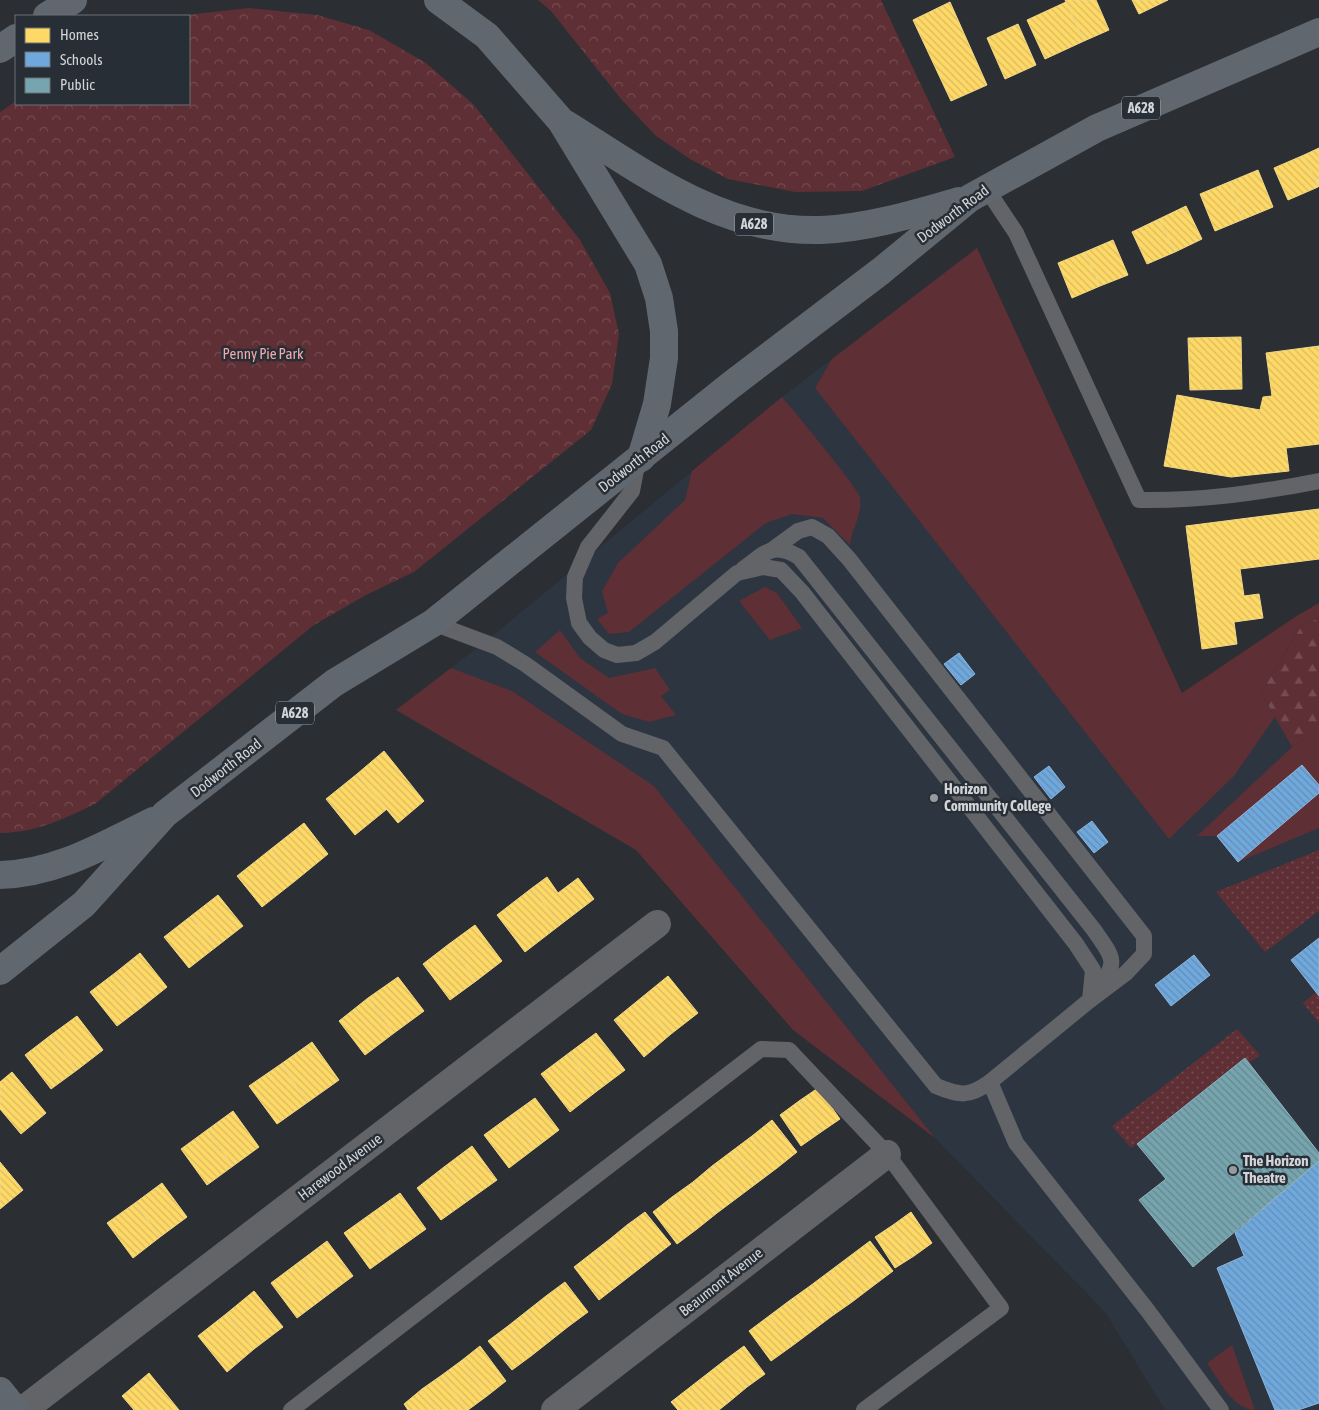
<svg xmlns="http://www.w3.org/2000/svg" width="1319" height="1410" viewBox="0 0 1319 1410" font-family="'Asap Condensed',sans-serif">
<style>
.built{fill:#2c3540}
.grass{fill:#5e2f34}
.forest{fill:url(#forest-firs)}
.park{fill:url(#park-crowns)}
.garden{fill:url(#garden-dots)}
.homes{fill:url(#homes-back-hatch);stroke:#f1d888}
.schools{fill:url(#schools-back-hatch);stroke:#8cb6db}
.public{fill:url(#public-back-hatch);stroke:#91b3bc}
.lines{fill:none;stroke-linecap:round;stroke-linejoin:round}
.service{stroke:#626468;stroke-width:16}
.minor{stroke:#626468;stroke-width:28}
.trunk{stroke:#60676e;stroke-width:28}
.poi-dot{fill:#979b9f;stroke:#282e35;stroke-width:2}
.labels{text-anchor:middle;stroke-width:5;stroke-linejoin:round;paint-order:stroke}
.shield{fill:#282e35;stroke:#9ea3a8;stroke-width:1}
.shield-label{font-size:14px;font-weight:bold;fill:#d1d5d9}
.street-label{font-size:15px;fill:#d1d5d9;stroke:#282e35}
.park-label{font-size:15px;fill:#f1a9ad;stroke:#282e35}
.poi-label{font-size:15px;font-weight:bold;fill:#d1d5d9;stroke:#282e35;text-anchor:start}
</style>
<defs>
<pattern id="forest-firs" width="22" height="20" patternUnits="userSpaceOnUse" patternTransform="scale(1.25)"><rect width="22" height="20" fill="#5e2f34"/><path d="M5 1l3.5 6h-7zM16 11l3.5 6h-7z" fill="#744c51"/></pattern>
<pattern id="park-crowns" width="20" height="18" patternUnits="userSpaceOnUse" patternTransform="scale(1.25)"><rect width="20" height="18" fill="#5e2f34"/><path d="M2 6a3 3 0 1 1 6 0M12 15a3 3 0 1 1 6 0" fill="none" stroke="#744c51"/></pattern>
<pattern id="garden-dots" width="8" height="8" patternUnits="userSpaceOnUse" patternTransform="scale(1.25)"><rect width="8" height="8" fill="#5e2f34"/><path d="M2 2h.1M6 6h.1" fill="none" stroke="#744c51" stroke-width="1.8" stroke-linecap="round"/></pattern>
<pattern id="homes-back-hatch" width="6" height="6" patternUnits="userSpaceOnUse" patternTransform="scale(1.25)"><rect width="6" height="6" fill="#ffd966"/><path d="M-1 5l2 2M0 0l6 6M5-1l2 2" fill="none" stroke="#d9ba5f"/></pattern>
<pattern id="schools-back-hatch" width="6" height="6" patternUnits="userSpaceOnUse" patternTransform="scale(1.25)"><rect width="6" height="6" fill="#6fa8dc"/><path d="M-1 5l2 2M0 0l6 6M5-1l2 2" fill="none" stroke="#638eb5"/></pattern>
<pattern id="public-back-hatch" width="6" height="6" patternUnits="userSpaceOnUse" patternTransform="scale(1.25)"><rect width="6" height="6" fill="#76a5af"/><path d="M-1 5l2 2M0 0l6 6M5-1l2 2" fill="none" stroke="#66878e"/></pattern>
</defs>
<rect width="100%" height="100%" fill="#2b2e32"/>
<polygon class="built" points="977,248 1206,747 1319,618 1319,1410 1165,1410 1105,1312 935,1138 793,1030 636,850 396,710 486,641 782,397"/>
<g class="grass">
<polygon points="977,248 1182,693 1295,617 1319,603 1319,618 1301,627 1261,692 1275,717 1234,776 1169,839 815,388 832,359"/>
<path d="M 782,397 C 793,410 859,489 860,497 C 863,515 852,527 850,545 L 823,518 L 792,514 L 766,523 L 629,632 L 609,634 L 597,619 L 608,613 L 602,591 L 618,563 L 685,500 L 692,471 Z"/>
<polygon points="765,587 777,593 802,628 770,640 739,601"/>
<polygon points="560,630 580,658 609,678 655,668 670,690 661,696 676,715 649,722 622,714 535,652"/>
<polygon points="451,668 512,691 654,786 935,1138 793,1030 636,850 396,710"/>
<polygon points="1319,729 1319,828 1238,862 1217,836 1197,836 1292,747"/>
<path d="M 1232,1345 L 1255,1410 C 1233,1410 1219,1380 1207,1363 Z"/>
</g>
<polygon class="forest" points="1319,618 1319,729 1292,747 1261,692 1301,627"/>
<g class="park">
<polygon points="538,0 881,0 955,157 862,191 795,192 728,179 690,159 656,136 621,99 551,11"/>
<path d="M 248,8 L 317,15 L 369,30 L 426,63 L 473,104 L 580,240 L 610,293 L 619,334 L 612,384 L 591,430 L 414,572 L 366,595 L 314,625 L 95,804 C 64,819 35,833 0,833 L 0,112 L 16,101 L 16,104 L 189,104 L 189,16 L 177,16 Z"/>
</g>
<g class="garden">
<polygon points="1319,850 1319,911 1265,952 1216,892"/>
<polygon points="1316,992 1319,996 1319,1023 1303,1003"/>
<polygon points="1237,1029 1260,1055 1249,1063 1244,1058 1131,1148 1112,1126"/>
</g>
<g class="homes">
<polygon points="1065,0 1096,0 1109,30 1084,41"/>
<polygon points="1132,0 1168,0 1139,14"/>
<polygon points="950,2 987,85 951,101 913,20"/>
<polygon points="1066,2 1084,41 1045,59 1027,20"/>
<polygon points="1018,24 1036,65 1005,79 987,38"/>
<polygon points="1319,148 1319,186 1318,187 1304,155"/>
<polygon points="1304,155 1318,187 1288,200 1274,168"/>
<polygon points="1258,170 1273,207 1244,219 1229,182"/>
<polygon points="1229,182 1244,219 1215,231 1200,194"/>
<polygon points="1186,206 1202,239 1175,252 1159,219"/>
<polygon points="1159,219 1175,252 1147,264 1132,232"/>
<polygon points="1113,240 1128,275 1100,286 1085,252"/>
<polygon points="1085,252 1100,286 1072,298 1058,263"/>
<polygon points="1241,337 1242,389 1190,390 1188,338"/>
<polygon points="1319,346 1319,444 1286,448 1289,471 1231,477 1164,466 1177,395 1260,410 1263,397 1272,396 1266,353"/>
<polygon points="1319,509 1319,559 1240,569 1244,596 1259,594 1263,618 1234,622 1237,644 1202,649 1186,526"/>
<polygon points="384,751 424,801 398,823 357,774"/>
<polygon points="357,774 387,809 355,835 326,799"/>
<polygon points="304,823 328,854 295,881 271,849"/>
<polygon points="271,849 295,881 262,907 237,876"/>
<polygon points="547,877 558,893 578,878 594,899 560,925 532,888"/>
<polygon points="532,888 560,925 525,952 497,915"/>
<polygon points="218,895 243,926 216,947 191,916"/>
<polygon points="191,916 216,947 189,968 164,937"/>
<polygon points="475,925 502,961 476,981 449,944"/>
<polygon points="449,944 476,981 450,1000 423,964"/>
<polygon points="140,953 167,987 142,1007 115,973"/>
<polygon points="115,973 142,1007 117,1026 90,992"/>
<polygon points="668,976 698,1013 671,1034 641,998"/>
<polygon points="398,977 424,1011 394,1033 368,998"/>
<polygon points="368,998 394,1033 365,1055 339,1021"/>
<polygon points="641,998 671,1034 644,1057 614,1020"/>
<polygon points="77,1016 103,1050 77,1070 51,1035"/>
<polygon points="596,1033 625,1070 597,1091 569,1053"/>
<polygon points="51,1035 77,1070 51,1089 25,1055"/>
<polygon points="312,1042 339,1080 308,1102 281,1064"/>
<polygon points="569,1053 597,1091 570,1112 541,1074"/>
<polygon points="281,1064 308,1102 277,1124 249,1086"/>
<polygon points="12,1072 46,1113 21,1134 0,1109 0,1082"/>
<polygon points="818,1088 840,1119 821,1132 799,1101"/>
<polygon points="535,1098 559,1130 534,1149 510,1116"/>
<polygon points="799,1101 821,1132 801,1146 780,1115"/>
<polygon points="233,1111 259,1147 233,1166 207,1130"/>
<polygon points="510,1116 534,1149 509,1168 484,1135"/>
<polygon points="772,1120 797,1152 777,1168 752,1136"/>
<polygon points="207,1130 233,1166 207,1185 181,1149"/>
<polygon points="752,1136 777,1168 757,1183 732,1151"/>
<polygon points="472,1146 497,1180 469,1200 444,1167"/>
<polygon points="732,1151 757,1183 737,1198 712,1166"/>
<polygon points="0,1162 23,1190 0,1209"/>
<polygon points="712,1166 737,1198 717,1213 693,1182"/>
<polygon points="444,1167 469,1200 441,1220 417,1188"/>
<polygon points="693,1182 717,1213 697,1229 672,1197"/>
<polygon points="162,1183 187,1217 160,1237 135,1203"/>
<polygon points="400,1193 426,1229 398,1249 372,1213"/>
<polygon points="672,1197 697,1229 677,1244 653,1212"/>
<polygon points="135,1203 160,1237 133,1258 107,1223"/>
<polygon points="645,1212 671,1244 653,1258 627,1225"/>
<polygon points="911,1212 932,1243 914,1256 893,1225"/>
<polygon points="372,1213 398,1249 370,1269 344,1233"/>
<polygon points="627,1225 653,1258 635,1272 610,1239"/>
<polygon points="893,1225 914,1256 895,1268 875,1237"/>
<polygon points="610,1239 635,1272 617,1286 592,1253"/>
<polygon points="327,1241 353,1276 325,1297 299,1262"/>
<polygon points="870,1241 893,1271 873,1286 850,1256"/>
<polygon points="592,1253 617,1286 599,1300 574,1267"/>
<polygon points="850,1256 873,1286 852,1302 830,1271"/>
<polygon points="299,1262 325,1297 297,1318 271,1283"/>
<polygon points="830,1271 852,1302 832,1316 810,1286"/>
<polygon points="565,1282 588,1312 569,1326 546,1296"/>
<polygon points="810,1286 832,1316 812,1331 789,1301"/>
<polygon points="254,1291 283,1327 254,1349 226,1314"/>
<polygon points="546,1296 569,1326 550,1341 527,1311"/>
<polygon points="789,1301 812,1331 792,1346 769,1316"/>
<polygon points="527,1311 550,1341 531,1356 508,1326"/>
<polygon points="226,1314 254,1349 227,1372 198,1336"/>
<polygon points="769,1316 792,1346 771,1361 749,1331"/>
<polygon points="508,1326 531,1356 512,1370 488,1341"/>
<polygon points="480,1346 506,1381 487,1396 461,1361"/>
<polygon points="744,1346 765,1374 747,1387 725,1360"/>
<polygon points="725,1360 747,1387 729,1402 707,1374"/>
<polygon points="461,1361 487,1396 468,1410 442,1375"/>
<polygon points="149,1373 179,1410 134,1410 122,1396"/>
<polygon points="707,1374 729,1402 719,1410 706,1410 689,1388"/>
<polygon points="442,1375 468,1410 438,1410 422,1389"/>
<polygon points="689,1388 706,1410 678,1410 671,1402"/>
<polygon points="422,1389 438,1410 408,1410 404,1404"/>
</g>
<g class="schools">
<polygon points="959,653 975,674 961,685 944,664"/>
<polygon points="1302,765 1319,785 1319,793 1238,862 1217,836"/>
<polygon points="1049,766 1065,787 1051,799 1034,777"/>
<polygon points="1092,821 1108,842 1094,853 1077,832"/>
<polygon points="1319,938 1319,996 1291,960"/>
<polygon points="1194,955 1210,975 1171,1006 1155,985"/>
<polygon points="1319,1161 1319,1403 1298,1410 1275,1410 1217,1268 1244,1256 1235,1233"/>
</g>
<polygon class="public" points="1245,1058 1319,1153 1319,1161 1193,1267 1139,1200 1166,1179 1137,1144"/>
<g class="lines">
<g class="service">
<path d="M 986,188 L 1016,233 L 1139,500 C 1201,501 1258,493 1319,481"/>
<polyline points="772,550 798,531 812,527 828,536 849,559 1144,936 1144,954 1126,973 1090,1000"/>
<path d="M 743,569 C 766,553 772,541 799,557 L 1094,930 C 1112,957 1120,960 1098,989"/>
<path d="M 433,623 L 497,647 L 525,664 L 622,734 L 663,748 L 936,1086 C 960,1096 969,1097 990,1082 L 1090,1000 L 1093,970 L 1076,944 L 802,592 L 781,570 L 763,567 L 737,573 L 655,642 L 636,653 L 617,655 L 604,650 L 590,638 L 579,623 L 574,598 L 575,577 L 588,547 L 632,491 L 638,460"/>
<polyline points="990,1082 1016,1143 1148,1311 1221,1410"/>
<polyline points="291,1410 761,1049 789,1050 887,1154 1001,1308 864,1410"/>
</g>
<g class="minor">
<polyline points="23,1410 657,924"/>
<polyline points="555,1410 887,1154"/>
</g>
<g class="trunk">
<polyline points="438,0 487,36 561,121 648,264 659,298 664,331 664,358 657,404 641,458"/>
<polyline points="47,16 73,0"/>
<polyline points="0,49 16,38"/>
<path d="M 566,124 C 646,174 723,233 821,230 C 868,228 914,214 959,201"/>
<path d="M 0,875 C 56,874 104,845 153,821"/>
<polyline points="0,971 84,904 165,814 334,683 433,623 731,385 881,271 970,198 1097,128 1319,32"/>
<polyline points="0,1391 15,1410"/>
</g>
</g>
<g class="poi-dot">
<circle cx="934" cy="798" r="5"/>
<circle cx="1233" cy="1170" r="5"/>
</g>
<g class="labels">
<g class="shield">
<rect x="1122" y="96.5" width="38" height="23" rx="4"/>
<rect x="735" y="212.5" width="38" height="23" rx="4"/>
<rect x="276" y="701.5" width="38" height="23" rx="4"/>
</g>
<g class="shield-label">
<text x="1141" y="113">A628</text>
<text x="754" y="229">A628</text>
<text x="295" y="718">A628</text>
</g>
<g class="street-label">
<text transform="translate(953 214) rotate(-37)" y="5">Dodworth Road</text>
<text transform="translate(634 463) rotate(-38)" y="5">Dodworth Road</text>
<text transform="translate(226 768) rotate(-38)" y="5">Dodworth Road</text>
<text transform="translate(340 1167) rotate(-37)" y="5">Harewood Avenue</text>
<text transform="translate(721 1282) rotate(-38)" y="5">Beaumont Avenue</text>
</g>
<g class="park-label">
<text x="263" y="359">Penny Pie Park</text>
</g>
<g class="poi-label">
<text x="944" y="794">Horizon<tspan x="944" dy="17">Community College</tspan></text>
<text x="1243" y="1166">The Horizon<tspan x="1243" dy="17">Theatre</tspan></text>
</g>
</g>
<rect x="15" y="15" width="175" height="90" fill="#282e35" stroke="#6c7177"/>
<rect x="25" y="28" width="25" height="15" fill="#ffd966" stroke="#6c7177"/>
<text x="60" y="40" font-size="15" fill="#d1d5d9">Homes</text>
<rect x="25" y="52" width="25" height="15" fill="#6fa8dc" stroke="#6c7177"/>
<text x="60" y="65" font-size="15" fill="#d1d5d9">Schools</text>
<rect x="25" y="78" width="25" height="15" fill="#76a5af" stroke="#6c7177"/>
<text x="60" y="90" font-size="15" fill="#d1d5d9">Public</text>
</svg>
